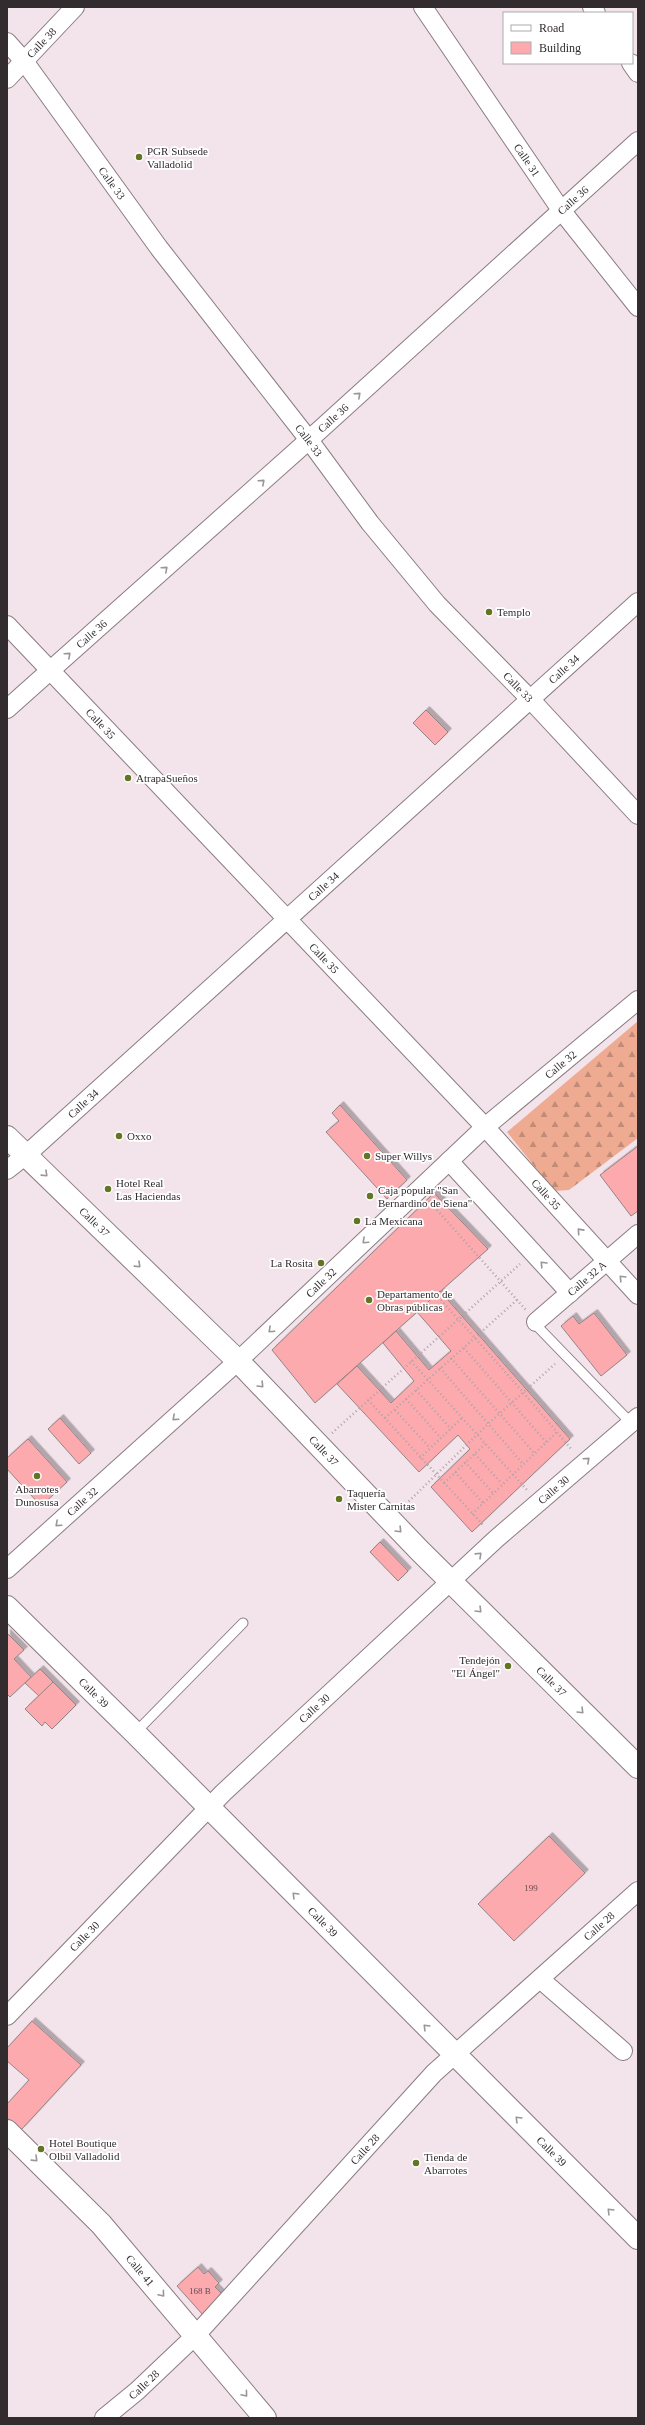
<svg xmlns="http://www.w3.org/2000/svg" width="645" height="2425" viewBox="0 0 645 2425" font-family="Georgia,serif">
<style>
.forest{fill:url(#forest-firs)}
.building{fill:#fdaaaf;stroke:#958485;filter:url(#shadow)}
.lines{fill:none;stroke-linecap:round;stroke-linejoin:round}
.service-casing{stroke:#8a7c82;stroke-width:11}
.minor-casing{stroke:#8a7c82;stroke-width:20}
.tertiary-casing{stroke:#8a7c82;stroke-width:24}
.secondary-casing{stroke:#8a7c82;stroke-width:24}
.path{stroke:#afa3a8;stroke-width:2.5;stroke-dasharray:1 3;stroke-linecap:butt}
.service{stroke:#fff;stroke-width:9}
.minor{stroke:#fff;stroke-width:18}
.tertiary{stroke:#fff;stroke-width:22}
.secondary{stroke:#fff;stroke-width:22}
.oneway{stroke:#989697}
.poi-dot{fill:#627525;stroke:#fff;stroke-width:1.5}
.labels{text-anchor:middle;stroke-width:3.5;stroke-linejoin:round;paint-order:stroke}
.number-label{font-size:9px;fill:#654c4f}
.street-label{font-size:11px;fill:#322c2f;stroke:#fff}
.poi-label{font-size:11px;fill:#322c2f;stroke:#fff;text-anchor:start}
</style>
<defs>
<pattern id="forest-firs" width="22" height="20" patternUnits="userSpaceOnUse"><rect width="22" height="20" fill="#eeab91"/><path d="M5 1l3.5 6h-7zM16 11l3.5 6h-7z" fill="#c18b77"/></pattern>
<filter id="shadow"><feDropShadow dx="3.5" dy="-3.5" stdDeviation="0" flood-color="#0004"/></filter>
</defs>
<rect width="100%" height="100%" fill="#f3e3ea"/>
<polygon class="forest" points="638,1021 638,1138 569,1190 554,1191 507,1132"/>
<g class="building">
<polygon points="426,710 448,732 435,745 413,723"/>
<polygon points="340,1105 407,1180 387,1199 326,1132 339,1121 332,1113"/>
<polygon points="638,1146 638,1211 631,1216 600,1175"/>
<polygon points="434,1193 488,1249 315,1403 272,1350"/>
<polygon points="440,1291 570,1439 472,1532 431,1487 470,1449 458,1435 419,1472 337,1384 357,1366 391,1403 414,1381 383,1343 396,1331 429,1370 451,1351 417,1312"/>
<polygon points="594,1313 627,1355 601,1376 561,1326 573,1316 579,1324"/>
<polygon points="60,1418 91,1453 79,1464 48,1429"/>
<polygon points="28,1439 67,1482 41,1506 7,1469 7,1458"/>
<polygon points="380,1542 408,1571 398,1581 370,1552"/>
<polygon points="7,1633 24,1650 14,1659 31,1677 10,1697 7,1694"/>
<polygon points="40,1669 53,1682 39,1696 25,1683"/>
<polygon points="53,1682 76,1705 52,1729 45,1722 42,1726 25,1709"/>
<polygon points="549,1836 585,1873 514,1941 478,1904"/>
<polygon points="32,2021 81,2065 21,2130 7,2118 7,2104 29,2080 7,2061 7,2048"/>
<polygon points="198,2267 204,2274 208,2271 219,2283 215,2287 224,2296 203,2315 177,2286"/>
</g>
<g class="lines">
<g class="service-casing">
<g id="service">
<polyline points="536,1322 536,1325 630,1422"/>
<polyline points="135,1733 243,1623"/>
</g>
</g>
<g class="minor-casing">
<g id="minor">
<path id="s1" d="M 423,7 L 561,210 L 638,307"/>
<polyline points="592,7 596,13"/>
<path id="s2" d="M 7,42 L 24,61 L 159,248 L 309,440 L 370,523 L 437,604 L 530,699 L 638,815"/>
<polyline points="631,63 638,73"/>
<path id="s3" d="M 7,79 L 75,7"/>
<path id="s4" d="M 7,625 L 485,1127 L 638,1295"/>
<path id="s5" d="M 7,709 L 301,447 L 638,141"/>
<polyline points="449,1161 570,1293"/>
<path id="s6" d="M 7,1170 L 26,1155 L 638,602"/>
<path id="s7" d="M 536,1322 L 638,1234"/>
<path id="s8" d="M 7,1569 L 238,1361 L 485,1127 L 638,1000"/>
<polyline points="540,1979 623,2051"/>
<path id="s9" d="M 7,2016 L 223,1793 L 496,1539 L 638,1417"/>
<path id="s10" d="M 104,2418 L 137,2391 L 196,2335 L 434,2073 L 638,1891"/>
</g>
</g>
<g class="tertiary-casing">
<g id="tertiary">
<path id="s11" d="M 7,1137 L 238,1361 L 419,1550 L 638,1767"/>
</g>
</g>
<g class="secondary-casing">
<g id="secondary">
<path id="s12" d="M 7,1607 L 135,1733 L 638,2238"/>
<path id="s13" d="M 7,2131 L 101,2224 L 265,2418"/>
</g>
</g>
<g class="path">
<polyline points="429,1201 526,1310"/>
<polyline points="433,1291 523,1392 572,1450"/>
<polyline points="464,1348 546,1442"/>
<polyline points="451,1358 535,1454"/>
<polyline points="411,1361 527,1490"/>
<polyline points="440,1368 523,1464"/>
<polyline points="416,1390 451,1429"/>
<polyline points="406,1399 441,1438"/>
<polyline points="368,1400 484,1526"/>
<polyline points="395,1410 430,1448"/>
<polyline points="385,1418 518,1299"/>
<polyline points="332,1433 520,1264"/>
<polyline points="475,1454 502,1484"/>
<polyline points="420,1458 462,1418"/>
<polyline points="465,1462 493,1493"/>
<polyline points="455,1472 483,1503"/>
<polyline points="444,1483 485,1444"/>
<polyline points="403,1507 489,1423 555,1364"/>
<polyline points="472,1514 557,1432"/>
</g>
<use href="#service" class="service"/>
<use href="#minor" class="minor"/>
<use href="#tertiary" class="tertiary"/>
<use href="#secondary" class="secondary"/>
</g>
<defs><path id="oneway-chevron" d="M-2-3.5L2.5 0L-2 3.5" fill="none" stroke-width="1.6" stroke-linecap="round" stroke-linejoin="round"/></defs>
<g class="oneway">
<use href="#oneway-chevron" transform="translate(358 395) rotate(-42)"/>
<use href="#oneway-chevron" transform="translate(262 482) rotate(-42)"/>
<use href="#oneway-chevron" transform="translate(165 569) rotate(-42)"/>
<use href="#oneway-chevron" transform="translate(68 655) rotate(-42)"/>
<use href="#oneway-chevron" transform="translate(45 1174) rotate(44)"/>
<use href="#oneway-chevron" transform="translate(580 1231) rotate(-132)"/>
<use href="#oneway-chevron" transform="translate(365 1241) rotate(137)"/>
<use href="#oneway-chevron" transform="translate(543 1264) rotate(-133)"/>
<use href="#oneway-chevron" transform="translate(138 1265) rotate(44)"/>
<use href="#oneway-chevron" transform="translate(622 1278) rotate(-134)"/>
<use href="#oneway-chevron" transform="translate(271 1330) rotate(137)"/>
<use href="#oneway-chevron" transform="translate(261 1385) rotate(46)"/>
<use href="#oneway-chevron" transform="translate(175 1418) rotate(138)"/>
<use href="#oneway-chevron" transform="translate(587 1460) rotate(-42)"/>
<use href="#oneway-chevron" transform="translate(58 1524) rotate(138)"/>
<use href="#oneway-chevron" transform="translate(399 1530) rotate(46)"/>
<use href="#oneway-chevron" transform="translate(479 1555) rotate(-44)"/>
<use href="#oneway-chevron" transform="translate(479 1610) rotate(45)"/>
<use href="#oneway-chevron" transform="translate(581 1711) rotate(45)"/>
<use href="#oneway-chevron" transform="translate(295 1895) rotate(-135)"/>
<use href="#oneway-chevron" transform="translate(426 2027) rotate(-135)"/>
<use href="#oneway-chevron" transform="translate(518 2119) rotate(-135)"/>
<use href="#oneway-chevron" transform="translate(35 2159) rotate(44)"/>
<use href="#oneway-chevron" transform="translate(610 2211) rotate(-135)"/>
<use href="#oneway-chevron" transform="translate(162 2294) rotate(50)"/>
<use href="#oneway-chevron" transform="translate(245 2394) rotate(50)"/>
</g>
<g class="poi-dot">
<circle cx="139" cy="157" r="4"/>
<circle cx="489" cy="612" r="4"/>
<circle cx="128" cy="778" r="4"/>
<circle cx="119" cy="1136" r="4"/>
<circle cx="367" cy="1156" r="4"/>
<circle cx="108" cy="1189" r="4"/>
<circle cx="370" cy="1196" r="4"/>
<circle cx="357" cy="1221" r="4"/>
<circle cx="321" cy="1263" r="4"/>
<circle cx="369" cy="1300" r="4"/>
<circle cx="37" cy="1476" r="4"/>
<circle cx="339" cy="1499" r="4"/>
<circle cx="508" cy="1666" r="4"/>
<circle cx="41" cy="2149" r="4"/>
<circle cx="416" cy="2163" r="4"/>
</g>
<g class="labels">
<g class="number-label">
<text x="531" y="1891">199</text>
<text x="200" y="2294">168 B</text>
</g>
<g class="street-label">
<text dy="4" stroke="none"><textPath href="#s3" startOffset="50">Calle 38</textPath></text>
<text dy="4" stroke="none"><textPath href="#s1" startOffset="185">Calle 31</textPath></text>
<text dy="4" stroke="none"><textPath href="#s2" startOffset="176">Calle 33</textPath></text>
<text dy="4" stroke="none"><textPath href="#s5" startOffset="761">Calle 36</textPath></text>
<text dy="4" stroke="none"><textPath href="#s5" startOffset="437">Calle 36</textPath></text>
<text dy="4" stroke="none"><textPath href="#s2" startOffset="500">Calle 33</textPath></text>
<text dy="4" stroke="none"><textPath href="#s5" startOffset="113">Calle 36</textPath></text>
<text dy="4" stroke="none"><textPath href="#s6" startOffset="749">Calle 34</textPath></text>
<text dy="4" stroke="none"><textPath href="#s2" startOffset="824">Calle 33</textPath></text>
<text dy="4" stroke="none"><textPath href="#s4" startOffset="136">Calle 35</textPath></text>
<text dy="4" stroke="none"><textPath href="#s6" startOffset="425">Calle 34</textPath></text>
<text dy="4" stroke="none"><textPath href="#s4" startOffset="460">Calle 35</textPath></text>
<text dy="4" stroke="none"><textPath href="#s8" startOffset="749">Calle 32</textPath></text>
<text dy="4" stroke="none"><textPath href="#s6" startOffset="101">Calle 34</textPath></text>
<text dy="4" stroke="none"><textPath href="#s4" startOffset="784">Calle 35</textPath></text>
<text dy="4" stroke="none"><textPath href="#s11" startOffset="122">Calle 37</textPath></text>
<text dy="4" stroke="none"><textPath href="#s7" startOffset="67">Calle 32 A</textPath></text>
<text dy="4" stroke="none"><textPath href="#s8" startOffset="425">Calle 32</textPath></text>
<text dy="4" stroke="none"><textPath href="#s11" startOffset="446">Calle 37</textPath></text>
<text dy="4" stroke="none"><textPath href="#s9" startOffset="759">Calle 30</textPath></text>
<text dy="4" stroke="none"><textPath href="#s8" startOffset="101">Calle 32</textPath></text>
<text dy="4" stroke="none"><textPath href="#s11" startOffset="770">Calle 37</textPath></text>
<text dy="4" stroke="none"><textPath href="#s12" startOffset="122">Calle 39</textPath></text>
<text dy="4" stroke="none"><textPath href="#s9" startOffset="435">Calle 30</textPath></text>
<text dy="4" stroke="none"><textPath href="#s12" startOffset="446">Calle 39</textPath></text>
<text dy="4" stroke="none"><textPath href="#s10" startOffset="699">Calle 28</textPath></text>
<text dy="4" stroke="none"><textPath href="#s9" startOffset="111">Calle 30</textPath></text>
<text dy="4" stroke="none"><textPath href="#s10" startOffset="375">Calle 28</textPath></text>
<text dy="4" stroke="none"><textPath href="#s12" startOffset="770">Calle 39</textPath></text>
<text dy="4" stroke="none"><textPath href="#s13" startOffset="193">Calle 41</textPath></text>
<text dy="4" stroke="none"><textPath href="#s10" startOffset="52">Calle 28</textPath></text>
</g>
<g class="poi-label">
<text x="147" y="155">PGR Subsede<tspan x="147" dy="13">Valladolid</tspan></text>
<text x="497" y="616">Templo</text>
<text x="136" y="782">AtrapaSueños</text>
<text x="127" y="1140">Oxxo</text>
<text x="375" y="1160">Super Willys</text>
<text x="116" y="1187">Hotel Real<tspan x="116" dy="13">Las Haciendas</tspan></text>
<text x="378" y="1194">Caja popular "San<tspan x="378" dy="13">Bernardino de Siena"</tspan></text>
<text x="365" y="1225">La Mexicana</text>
<text x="313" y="1267" text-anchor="end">La Rosita</text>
<text x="377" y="1298">Departamento de<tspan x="377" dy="13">Obras públicas</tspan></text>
<text x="37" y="1493" text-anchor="middle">Abarrotes<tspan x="37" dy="13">Dunosusa</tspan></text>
<text x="347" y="1497">Taquería<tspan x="347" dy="13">Mister Carnitas</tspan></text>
<text x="500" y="1664" text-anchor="end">Tendejón<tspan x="500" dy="13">"El Ángel"</tspan></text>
<text x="49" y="2147">Hotel Boutique<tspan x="49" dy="13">Olbil Valladolid</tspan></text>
<text x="424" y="2161">Tienda de<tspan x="424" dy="13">Abarrotes</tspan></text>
</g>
</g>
<rect width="645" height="2425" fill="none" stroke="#322c2f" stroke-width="16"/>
<rect x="503" y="12" width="130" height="52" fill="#ffffff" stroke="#adabac"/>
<rect x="511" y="25" width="20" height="6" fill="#ffffff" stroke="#adabac"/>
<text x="539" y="32" font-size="12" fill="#322c2f">Road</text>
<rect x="511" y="42" width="20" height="12" fill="#fdaaaf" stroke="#adabac"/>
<text x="539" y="52" font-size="12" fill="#322c2f">Building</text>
</svg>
